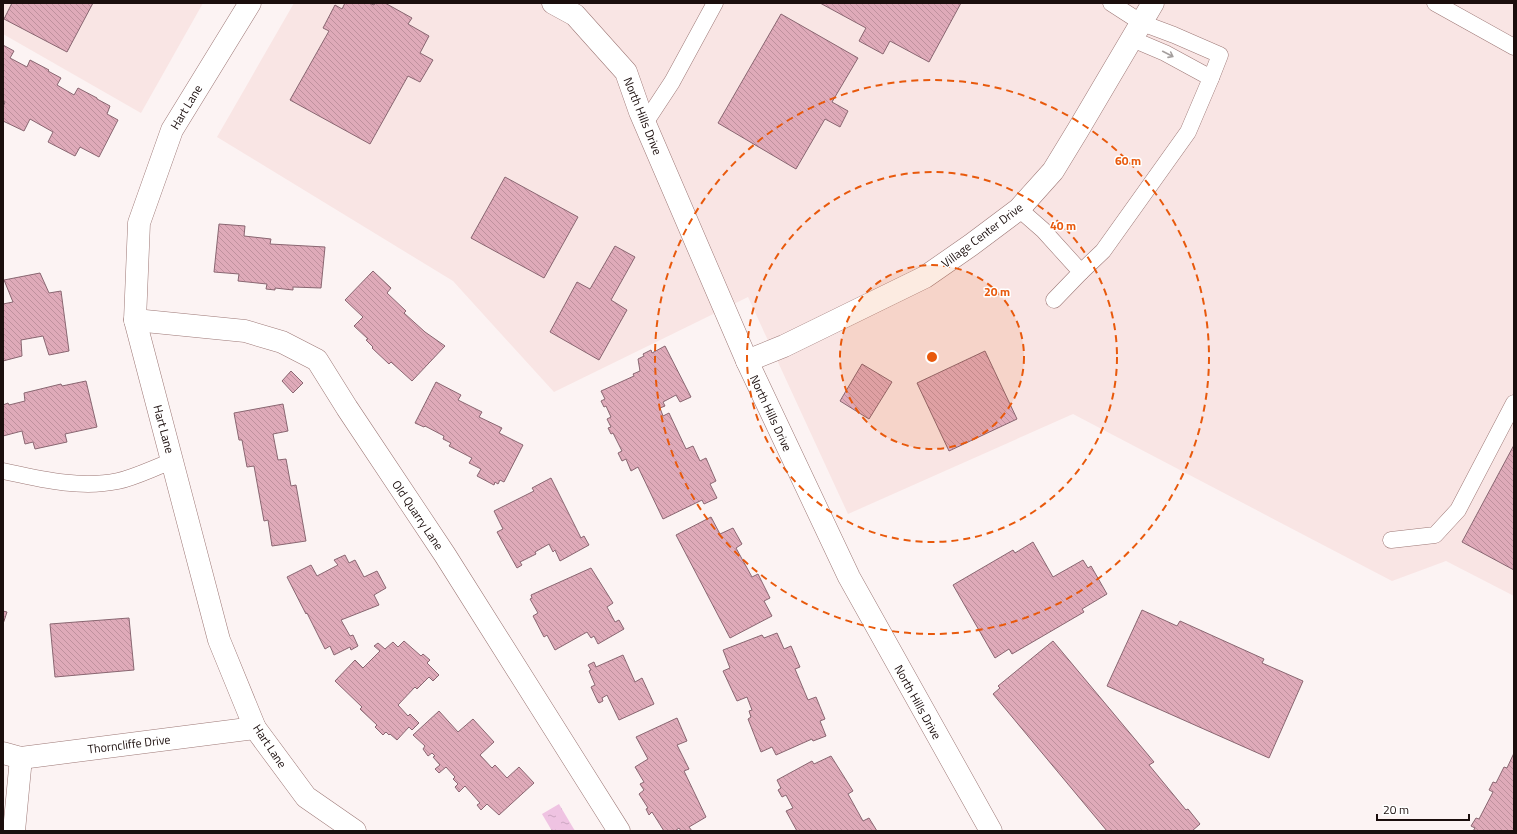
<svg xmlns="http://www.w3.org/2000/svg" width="1517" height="834" viewBox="0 0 1517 834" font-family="'Titillium Web',sans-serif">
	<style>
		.built { fill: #f9e5e4 }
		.water { fill: url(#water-ripples) }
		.building { fill: url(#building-back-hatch); stroke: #896671 }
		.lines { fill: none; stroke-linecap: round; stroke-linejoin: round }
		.service-casing { stroke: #9d7876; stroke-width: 17 }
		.minor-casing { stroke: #9d7876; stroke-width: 23 }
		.tertiary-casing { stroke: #9d7876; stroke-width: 23 }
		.service { stroke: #fff; stroke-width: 16 }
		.minor { stroke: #fff; stroke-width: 22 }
		.tertiary { stroke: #fff; stroke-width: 22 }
		.oneway { stroke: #a49f9e }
		.ring { fill: none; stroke: #e8590c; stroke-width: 2; stroke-dasharray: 7 5 }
		.labels { text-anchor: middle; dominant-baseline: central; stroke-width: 3; stroke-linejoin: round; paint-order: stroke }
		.street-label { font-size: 12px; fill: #1b0e0d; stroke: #fff }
		.centre { fill: #e8590c; stroke: #fff; stroke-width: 2 }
		.ring-label { font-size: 12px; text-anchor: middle; font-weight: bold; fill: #e8590c; stroke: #fff; stroke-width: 3; stroke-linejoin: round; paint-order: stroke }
	</style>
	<defs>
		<pattern id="water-ripples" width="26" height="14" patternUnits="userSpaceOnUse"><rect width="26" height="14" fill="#efc3e2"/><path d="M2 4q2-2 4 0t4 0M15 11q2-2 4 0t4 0" fill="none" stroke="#cca6c1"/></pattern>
		<pattern id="building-back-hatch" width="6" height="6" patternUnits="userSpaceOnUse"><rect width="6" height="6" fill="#dfaab9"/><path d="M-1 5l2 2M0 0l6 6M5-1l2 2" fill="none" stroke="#bf919e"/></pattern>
	</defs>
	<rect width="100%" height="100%" fill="#fcf3f3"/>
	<g class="built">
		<path d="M3 3H203L141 113 3 34Z"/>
		<path d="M294 3H1514V596L1446 561 1392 581 1073 414 848 514 748 297 554 392 453 281 217 137Z"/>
	</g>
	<path class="water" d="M559 804 575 831H552L542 814Z"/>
	<g class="building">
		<path d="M12 3H93L67 52 4 19Z"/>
		<path d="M345 3H369L374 5 375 3H385L412 18 408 24 429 36 420 53 433 60 420 82 408 76 370 144 290 100 329 31 323 28 335 5 342 9Z"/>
		<path d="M820 3H961L929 62 890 41 883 54 859 41 866 28Z"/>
		<path d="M781 14 858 58 832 102 848 111 840 127 825 119 796 169 718 123Z"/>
		<path d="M3 45 14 51 10 58 27 67 30 60 49 70 48 71 61 78 57 85 74 95 78 88 97 98V99L110 106 107 114 118 120 99 157 80 147 75 156 48 142 53 132 30 119 24 131 3 121V107L5 102 3 101Z"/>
		<path d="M505 177 578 217 544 278 471 238Z"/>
		<path d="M219 224 245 226 244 236 271 239 270 244 325 247 321 288 293 287V290L275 288V290L266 289 267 284 238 281 239 274 214 272Z"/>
		<path d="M615 246 635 257 611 300 627 310 599 360 550 332 577 282 590 289Z"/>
		<path d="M373 271 391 288 387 293 406 311 404 313 425 332 445 346 412 381 391 362 389 364 372 348 373 347 366 340 368 339 354 326 363 317 345 300Z"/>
		<path d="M40 273 49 293 61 291 69 351 49 355 43 336 21 340 22 356 3 361V304L13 302 4 280Z"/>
		<path d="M665 346 691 397 680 402 676 395 663 402 665 406 660 408 663 416 669 413 686 449 693 446 700 461 706 458 716 481 710 484 717 498 704 504 702 500 663 519 638 467 631 471 626 459 622 461 618 453 622 451 613 433 611 434 608 428 611 427 607 419 611 417 606 406 604 407 601 401 605 399 601 391 634 376 633 374 640 371 638 359 644 356 643 354 651 350 652 353Z"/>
		<path d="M985 351 1017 419 949 451 917 383Z"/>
		<path d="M862 364 892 382 869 419 840 401Z"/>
		<path d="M291 371 303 383 293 393 282 381Z"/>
		<path d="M86 381 97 427 65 434 67 442 35 449 33 442 25 444 22 431 3 436V405L8 403 9 405 25 401 24 393 61 384 62 386Z"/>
		<path d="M436 382 461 395 458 400 482 412 479 417 502 428 499 433 523 445 504 482 500 480 498 484 495 482 494 485 477 476 481 469 469 463 472 458 449 446 451 443 443 439 444 436 425 426 424 427 415 423Z"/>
		<path d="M283 404 288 431 273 434 278 460 286 459 291 486 296 485 306 541 272 546 268 520 264 521 254 466 247 467 242 440H239L234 413Z"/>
		<path d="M1514 445V570L1462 542Z"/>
		<path d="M551 478 581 538 584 536 589 545 560 561 555 550 553 552 549 544 535 552 536 554 520 562 522 565 517 568 497 532 503 529 494 511 534 491 532 488Z"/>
		<path d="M711 517 720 534 733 528 742 544 736 548 752 577 758 574 770 598 764 601 772 616 730 638 676 535Z"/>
		<path d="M1033 542 1053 577 1083 560 1088 568 1091 566 1107 594 1082 609 1084 612 1012 654 1009 649 995 658 953 585 1013 550 1015 553Z"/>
		<path d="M345 555 349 563 355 560 364 577 377 571 386 588 374 595 379 605 341 620 350 636 353 635 358 646 351 650 350 647 334 655 330 646 325 649 307 613 306 614 287 577 311 565 317 576 338 565 334 560Z"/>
		<path d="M591 568 613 603 607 607 615 622 619 620 624 629 598 644 594 636 591 638 587 632 555 650 547 635 544 637 533 616 538 613 530 599 532 598 531 595Z"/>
		<path d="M1142 610 1177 626 1180 621 1264 659 1262 663 1303 681 1269 758 1107 686Z"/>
		<path d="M3 611 7 612 3 624Z"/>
		<path d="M129 618 134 670 55 677 50 624Z"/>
		<path d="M777 633 784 649 791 646 800 667 795 669 808 700 816 697 825 719 820 721 826 736 813 741 812 739 776 755 772 747 761 752 748 719 751 717 749 711 752 710 747 697 737 701 723 671 730 668 723 650 762 635 764 638Z"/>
		<path d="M404 641 421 656 423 654 430 660 427 663 439 675 433 681 429 677 417 689 415 687 398 705 408 716 410 714 419 723 412 730 409 727 397 740 390 734 389 735 386 732 383 735 375 727 377 725 360 709 362 707 335 681 355 660 363 668 380 651 374 646 378 643 385 649 393 642 398 647Z"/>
		<path d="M1053 641 1154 762 1149 765 1186 810 1188 809 1200 824 1192 831H1107L993 694 1000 688 998 686Z"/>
		<path d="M623 655 635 682 642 678 654 704 619 720 607 695 602 698 603 701 599 703 598 702 591 687 595 685 589 671 591 670 588 665 594 662 596 667Z"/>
		<path d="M439 711 458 732 473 719 494 742 480 755 492 768 495 765 507 778 519 767 534 783 499 815 487 804 481 810 477 805 480 803 465 786 459 792 455 787 458 784 453 779 455 777 446 767 439 773 435 769 440 765 433 757 435 756 432 753 428 756 423 749 425 746 413 735Z"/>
		<path d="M677 718 687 741 677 745 689 769 684 771 706 817 689 827 692 831H681L679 828 675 831H664L652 812 649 815 646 809 648 808 639 794 644 790 640 784 644 782 635 767 648 759 636 737Z"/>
		<path d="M1514 753V831H1473L1475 828 1471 826 1476 818 1479 819 1493 792 1489 790 1493 782 1496 783 1504 767 1507 768Z"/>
		<path d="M831 756 853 791 848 794 863 821 869 818 877 831H797L786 811 793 808 786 795 782 797 778 790 781 788 777 780 812 761 814 764Z"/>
	</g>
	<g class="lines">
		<g class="service-casing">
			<g id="service">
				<path d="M1435 3 1514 47"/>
				<path d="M1132 39 1165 53 1211 78"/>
				<path d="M645 123 672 82 715 3"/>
				<path d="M1019 209 1043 230 1081 272 1054 300"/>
				<path d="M1081 272 1103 251 1188 132 1211 78 1220 55 1174 35 1142 23 1111 3"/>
				<path d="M3 471C40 479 80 489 118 481 136 477 155 467 173 461"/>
				<path d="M1391 540 1435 535 1458 510 1514 403"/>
			</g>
		</g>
		<g class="minor-casing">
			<g id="minor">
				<path d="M250 3 172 130 139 223 135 320 219 640 255 728 306 797 355 831"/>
				<path d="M135 320 245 331 282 342 317 360 347 408 445 555 619 831"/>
				<path d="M747 361 784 346 925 277 971 245 1019 209 1053 171 1078 130 1153 3"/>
				<path d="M3 753 21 758 255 728"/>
				<path d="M14 831 21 758"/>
			</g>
		</g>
		<g class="tertiary-casing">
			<path id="tertiary" d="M553 3 575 15 626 72 640 112 747 361 849 577 991 831"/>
		</g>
		<use href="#service" class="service"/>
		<use href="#minor" class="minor"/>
		<use href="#tertiary" class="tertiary"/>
	</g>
	<defs><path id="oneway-shaft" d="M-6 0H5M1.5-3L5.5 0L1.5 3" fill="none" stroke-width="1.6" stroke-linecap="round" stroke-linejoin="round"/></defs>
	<use class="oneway" href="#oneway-shaft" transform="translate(1168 54) rotate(27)"/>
	<circle cx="932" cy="357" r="92" fill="#e8590c" fill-opacity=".12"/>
	<g class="ring">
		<circle cx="932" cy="357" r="92"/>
		<circle cx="932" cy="357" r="185"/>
		<circle cx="932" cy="357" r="277"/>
	</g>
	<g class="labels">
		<g class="street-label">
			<text transform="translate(186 107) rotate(-59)">Hart Lane</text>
			<text transform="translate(643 116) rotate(68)">North Hills Drive</text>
			<text transform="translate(982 235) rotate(-37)">Village Center Drive</text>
			<text transform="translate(771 413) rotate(65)">North Hills Drive</text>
			<text transform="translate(164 429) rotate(75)">Hart Lane</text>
			<text transform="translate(418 515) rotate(56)">Old Quarry Lane</text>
			<text transform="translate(918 702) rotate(61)">North Hills Drive</text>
			<text transform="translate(129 744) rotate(-7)">Thorncliffe Drive</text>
			<text transform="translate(270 746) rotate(56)">Hart Lane</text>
		</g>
	</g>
	<circle cx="932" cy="357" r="6" class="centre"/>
	<g class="ring-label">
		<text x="1128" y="165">60 m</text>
		<text x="1063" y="230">40 m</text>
		<text x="997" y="296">20 m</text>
	</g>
	<rect width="1517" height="834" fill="none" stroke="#1b0e0d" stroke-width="8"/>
	<path d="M1377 814v6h92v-6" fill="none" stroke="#1b0e0d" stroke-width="2"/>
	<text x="1383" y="814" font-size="12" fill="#1b0e0d" stroke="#ffffff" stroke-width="3" paint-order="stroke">20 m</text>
</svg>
